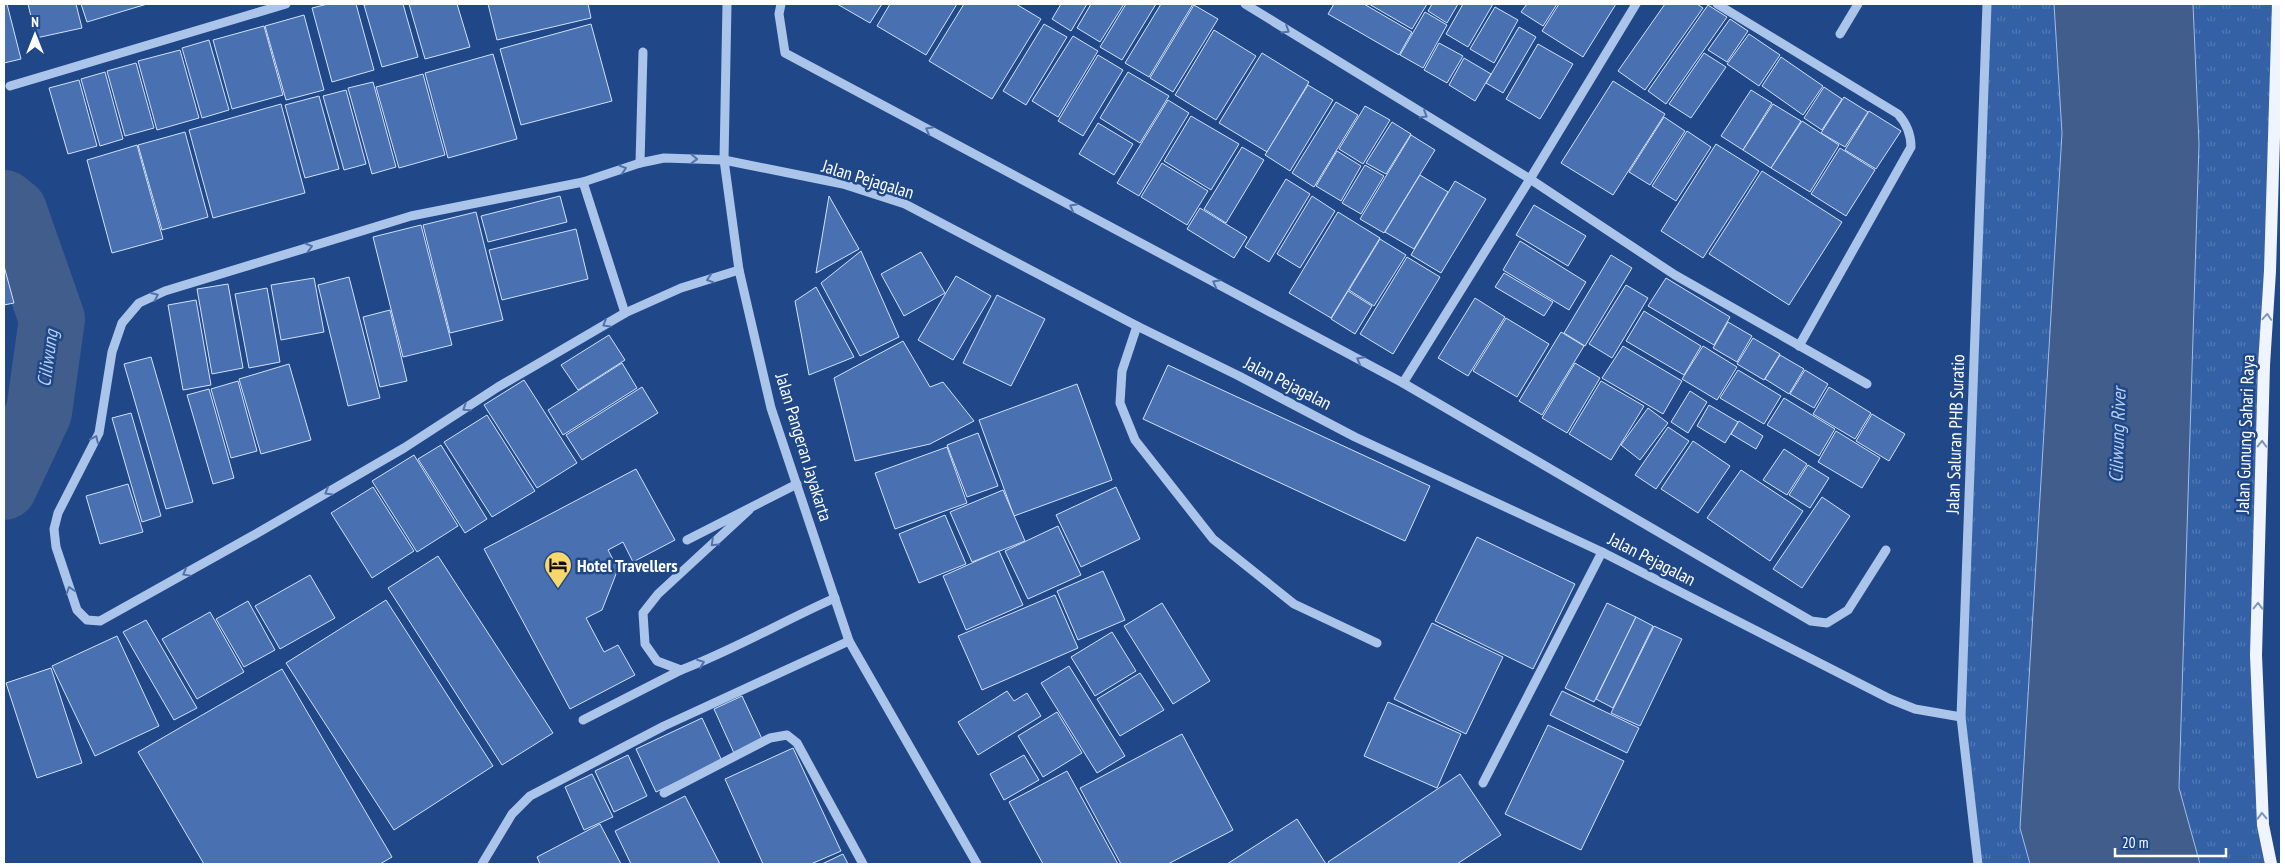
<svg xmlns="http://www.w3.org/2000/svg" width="2285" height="868" viewBox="0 0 2285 868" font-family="'PT Sans Narrow',sans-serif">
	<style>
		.grass { fill: url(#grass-tufts) }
		.water { fill: #405d8c; stroke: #9fbfec }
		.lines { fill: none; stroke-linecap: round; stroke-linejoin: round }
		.river { stroke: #405d8c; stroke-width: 66 }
		.building { fill: #4971b1; stroke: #d0e0f8 }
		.minor { stroke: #abc4ea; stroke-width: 9 }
		.major { stroke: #eff4fe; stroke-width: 12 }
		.oneway { stroke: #5173aa }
		.oneway2 { stroke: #7d95bd }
		.labels { text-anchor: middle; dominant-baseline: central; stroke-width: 5; stroke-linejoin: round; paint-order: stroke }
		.street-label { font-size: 18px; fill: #fff; stroke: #204888 }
		.poi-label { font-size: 18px; font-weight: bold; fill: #fff; stroke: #204888; text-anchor: start }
		.water-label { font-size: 19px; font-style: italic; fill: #b7cff2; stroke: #204888 }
	</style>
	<defs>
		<pattern id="grass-tufts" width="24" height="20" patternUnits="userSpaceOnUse" patternTransform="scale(1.25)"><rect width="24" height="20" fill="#3461a6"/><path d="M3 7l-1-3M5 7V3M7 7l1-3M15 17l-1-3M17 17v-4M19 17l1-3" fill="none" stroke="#5279b3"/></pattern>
	</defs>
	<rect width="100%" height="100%" fill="#204888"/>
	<g class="grass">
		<path d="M1988 4H2054L2062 133 2020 828 2030 864H1978L1961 717Z"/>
		<path d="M2193 4H2278L2256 655 2272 864H2200L2179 788 2199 138Z"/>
	</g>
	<path class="water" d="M2054 4H2193L2199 144 2179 788 2200 864H2030L2020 828 2062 133Z"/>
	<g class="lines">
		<path class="river" d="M4 203 14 211 52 319 39 412 4 487"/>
	</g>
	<g class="building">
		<path d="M4 4H7L21 59 4 63Z"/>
		<path d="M28 4H76L82 28 36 38Z"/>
		<path d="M81 4H147L87 22Z"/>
		<path d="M328 4H356L374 70 332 82 312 8Z"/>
		<path d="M371 4H403L418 57 382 67 364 5Z"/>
		<path d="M409 4H457L470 47 425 59Z"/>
		<path d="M488 4H588L591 18 497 40Z"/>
		<path d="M837 4H882L870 23Z"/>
		<path d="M890 4H957L926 55 877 26Z"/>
		<path d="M964 4H1016L1041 19 992 99 929 61Z"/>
		<path d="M1061 4H1087L1071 31 1052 19Z"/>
		<path d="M1091 4H1124L1100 42 1077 28Z"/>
		<path d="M1126 4H1156L1122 60 1100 47Z"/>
		<path d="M1161 4H1193L1149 77 1125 63Z"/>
		<path d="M1334 4H1364L1412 32 1399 55 1328 14Z"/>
		<path d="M1369 4H1427L1412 29Z"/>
		<path d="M1432 4H1458L1447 23 1428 11Z"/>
		<path d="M1463 4H1493L1468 47 1446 34Z"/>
		<path d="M1527 4H1557L1543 26 1521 12Z"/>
		<path d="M1559 4H1616L1583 57 1542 31Z"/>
		<path d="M1665 4H1697L1703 8 1645 90 1618 71Z"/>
		<path d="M1194 5 1218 19 1173 92 1150 78Z"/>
		<path d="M1708 5 1727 17 1666 104 1648 91Z"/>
		<path d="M1495 7 1518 20 1494 63 1470 49Z"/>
		<path d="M1425 12 1447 25 1423 68 1400 55Z"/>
		<path d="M304 15 324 90 286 100 265 26Z"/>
		<path d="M1730 19 1748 31 1727 62 1708 50Z"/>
		<path d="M591 24 612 101 521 125 500 49Z"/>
		<path d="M1044 24 1067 37 1026 105 1003 91Z"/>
		<path d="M264 26 283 95 232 109 213 40Z"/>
		<path d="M1519 27 1536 37 1503 93 1486 83Z"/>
		<path d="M1214 30 1256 56 1216 120 1175 95Z"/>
		<path d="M1749 34 1780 55 1759 86 1727 64Z"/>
		<path d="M1073 36 1098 51 1058 117 1032 101Z"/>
		<path d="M209 40 229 110 202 118 182 48Z"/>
		<path d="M1439 43 1463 56 1447 83 1424 70Z"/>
		<path d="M1538 44 1573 64 1540 119 1506 99Z"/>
		<path d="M180 50 199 118 157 130 138 61Z"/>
		<path d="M1262 53 1309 82 1267 152 1219 123Z"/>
		<path d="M1704 53 1726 67 1691 118 1669 104Z"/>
		<path d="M493 54 517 139 448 158 425 73Z"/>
		<path d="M1098 55 1123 70 1083 136 1058 121Z"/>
		<path d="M1781 57 1823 86 1803 115 1762 86Z"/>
		<path d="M1464 58 1491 74 1475 101 1449 85Z"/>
		<path d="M136 63 154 128 125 136 107 71Z"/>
		<path d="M105 72 123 139 100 146 81 79Z"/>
		<path d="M1128 72 1169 96 1140 143 1100 118Z"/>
		<path d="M423 74 445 155 399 168 376 87Z"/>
		<path d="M79 80 97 146 68 154 49 88Z"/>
		<path d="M1613 81 1665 114 1613 195 1561 163Z"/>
		<path d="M373 82 396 167 372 174 348 88Z"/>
		<path d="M1308 85 1333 100 1290 171 1265 155Z"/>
		<path d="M1824 87 1842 99 1822 130 1804 118Z"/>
		<path d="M346 90 366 164 344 170 323 96Z"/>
		<path d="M1751 90 1772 103 1743 150 1721 136Z"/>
		<path d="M319 96 339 169 305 178 285 105Z"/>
		<path d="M1844 97 1868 112 1845 147 1821 133Z"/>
		<path d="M1168 100 1189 113 1139 196 1117 183Z"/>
		<path d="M1336 102 1358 115 1314 187 1292 173Z"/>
		<path d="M281 104 305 193 213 218 189 130Z"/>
		<path d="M1773 104 1801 121 1771 168 1743 150Z"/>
		<path d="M1365 106 1390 120 1363 164 1339 149Z"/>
		<path d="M1869 111 1901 131 1876 169 1845 150Z"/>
		<path d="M1191 116 1239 144 1211 190 1164 161Z"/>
		<path d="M1664 117 1685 131 1650 185 1629 172Z"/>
		<path d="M1802 121 1839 145 1810 192 1771 168Z"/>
		<path d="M1392 122 1411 134 1386 174 1366 163Z"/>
		<path d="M1098 123 1133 144 1114 175 1079 154Z"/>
		<path d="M1687 131 1711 147 1676 201 1652 186Z"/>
		<path d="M185 132 208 217 162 230 138 145Z"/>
		<path d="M1411 135 1435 150 1384 233 1360 219Z"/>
		<path d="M1716 144 1759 171 1703 258 1661 231Z"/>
		<path d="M137 145 163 239 112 253 87 160Z"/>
		<path d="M1242 147 1264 160 1226 223 1204 209Z"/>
		<path d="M1840 148 1875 170 1846 216 1811 194Z"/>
		<path d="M1337 151 1361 166 1341 201 1316 186Z"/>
		<path d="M1162 163 1208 191 1187 225 1141 197Z"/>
		<path d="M1365 165 1384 176 1361 214 1342 203Z"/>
		<path d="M1762 171 1842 222 1789 305 1709 254Z"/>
		<path d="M1420 175 1448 192 1414 249 1385 232Z"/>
		<path d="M1286 179 1310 194 1269 262 1245 247Z"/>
		<path d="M1455 181 1486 199 1441 273 1411 255Z"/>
		<path d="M560 196 567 222 488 242 481 216Z"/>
		<path d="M829 196 859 249 816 273Z"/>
		<path d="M1312 196 1335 211 1300 268 1277 254Z"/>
		<path d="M1534 205 1586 236 1568 266 1516 235Z"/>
		<path d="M1200 208 1247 237 1234 258 1187 229Z"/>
		<path d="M476 212 503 320 450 333 423 225Z"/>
		<path d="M1338 212 1380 238 1331 318 1289 293Z"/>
		<path d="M421 225 452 345 403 357 373 237Z"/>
		<path d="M576 229 588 279 502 300 489 250Z"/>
		<path d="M1380 239 1406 255 1374 306 1349 290Z"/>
		<path d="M1520 241 1586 282 1569 310 1503 270Z"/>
		<path d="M861 251 899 337 860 356 821 283Z"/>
		<path d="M921 252 945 293 904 316 881 274Z"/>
		<path d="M1611 255 1632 268 1585 346 1564 333Z"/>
		<path d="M1407 257 1440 277 1393 354 1360 334Z"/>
		<path d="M4 266 14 303 4 305Z"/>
		<path d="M1504 273 1553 302 1544 316 1495 287Z"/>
		<path d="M956 276 991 296 953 360 918 340Z"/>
		<path d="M349 277 380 398 348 406 318 285Z"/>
		<path d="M314 278 324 332 281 340 271 285Z"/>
		<path d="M1666 278 1730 317 1714 345 1648 306Z"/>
		<path d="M228 284 243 368 212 374 197 289Z"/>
		<path d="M1626 285 1648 298 1612 358 1589 344Z"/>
		<path d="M816 287 854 357 809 375 795 301Z"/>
		<path d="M267 288 280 362 249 368 235 294Z"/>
		<path d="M1348 291 1372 306 1355 334 1331 319Z"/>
		<path d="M997 295 1045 319 1011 386 963 363Z"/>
		<path d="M1475 298 1505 317 1468 376 1438 358Z"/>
		<path d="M196 300 211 385 183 390 168 305Z"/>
		<path d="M390 310 407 381 380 387 363 317Z"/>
		<path d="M1644 311 1701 346 1684 375 1626 341Z"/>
		<path d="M1506 318 1549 344 1517 397 1473 371Z"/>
		<path d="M1728 322 1752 336 1737 362 1713 348Z"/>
		<path d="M1561 332 1584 346 1542 415 1519 401Z"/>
		<path d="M609 335 625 360 578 390 561 365Z"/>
		<path d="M1753 338 1780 354 1764 380 1737 364Z"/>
		<path d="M903 341 930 387 943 382 974 421 930 444 855 461 834 378Z"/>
		<path d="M1623 346 1682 381 1663 414 1602 378Z"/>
		<path d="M1703 346 1737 367 1717 400 1682 379Z"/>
		<path d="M1780 355 1804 369 1789 394 1765 379Z"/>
		<path d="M151 357 193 502 166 509 124 364Z"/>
		<path d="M622 363 637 388 563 435 548 410Z"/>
		<path d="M1575 363 1600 378 1567 433 1542 418Z"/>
		<path d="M289 364 311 440 261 454 239 379Z"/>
		<path d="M1168 365 1430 486 1405 541 1143 419Z"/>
		<path d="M1738 370 1781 396 1764 424 1720 398Z"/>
		<path d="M1805 370 1828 384 1814 408 1790 394Z"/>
		<path d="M524 380 577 463 537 488 484 405Z"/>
		<path d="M238 381 257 451 231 458 211 389Z"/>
		<path d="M1601 381 1644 406 1611 460 1569 434Z"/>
		<path d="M1077 384 1112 480 1014 516 979 420Z"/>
		<path d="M642 387 658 413 582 460 566 435Z"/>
		<path d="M1829 387 1871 413 1855 439 1813 414Z"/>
		<path d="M209 389 234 478 213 484 187 395Z"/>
		<path d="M1690 391 1707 402 1688 433 1671 422Z"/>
		<path d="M1784 398 1835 429 1819 456 1767 425Z"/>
		<path d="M1709 405 1738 422 1725 443 1697 426Z"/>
		<path d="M1648 408 1668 423 1640 460 1621 445Z"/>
		<path d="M131 413 161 516 142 522 112 418Z"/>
		<path d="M1872 414 1905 434 1889 461 1856 441Z"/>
		<path d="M487 415 535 491 492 517 444 442Z"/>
		<path d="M1739 421 1763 436 1756 449 1731 434Z"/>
		<path d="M1668 427 1689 441 1656 489 1635 475Z"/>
		<path d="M1836 431 1880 458 1862 488 1818 462Z"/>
		<path d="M978 433 998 486 967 497 947 445Z"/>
		<path d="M1693 441 1730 466 1698 513 1661 489Z"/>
		<path d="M441 445 487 519 465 533 418 459Z"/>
		<path d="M947 447 967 503 895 529 875 473Z"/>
		<path d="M1784 449 1807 464 1787 495 1763 480Z"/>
		<path d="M414 455 458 526 417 552 372 481Z"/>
		<path d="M1808 465 1829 478 1810 508 1789 495Z"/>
		<path d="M636 469 675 540 633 562 623 542 608 550 618 569 602 610 586 618 604 652 618 645 635 675 570 709 484 549Z"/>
		<path d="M1741 470 1803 511 1770 561 1707 518Z"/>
		<path d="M128 484 143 532 100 544 86 496Z"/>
		<path d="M373 487 414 551 372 578 331 513Z"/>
		<path d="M1116 487 1140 539 1081 567 1056 515Z"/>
		<path d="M1003 490 1025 541 972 562 950 512Z"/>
		<path d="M1822 497 1850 516 1802 588 1773 569Z"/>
		<path d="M945 515 966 564 919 583 899 534Z"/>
		<path d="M1058 526 1081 575 1028 599 1005 551Z"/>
		<path d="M1477 537 1575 584 1533 669 1435 621Z"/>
		<path d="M999 551 1023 605 966 630 943 576Z"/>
		<path d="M438 556 553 733 502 765 388 588Z"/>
		<path d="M1103 571 1125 620 1078 640 1057 591Z"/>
		<path d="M310 575 335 618 280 649 255 606Z"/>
		<path d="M1055 595 1078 648 982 690 958 636Z"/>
		<path d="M386 600 493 766 394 830 286 663Z"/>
		<path d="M248 601 275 650 244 667 216 619Z"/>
		<path d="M1162 603 1210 681 1173 704 1124 626Z"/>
		<path d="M1607 603 1636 617 1594 702 1565 688Z"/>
		<path d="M210 612 244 672 197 699 162 639Z"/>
		<path d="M1636 617 1653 626 1613 708 1596 699Z"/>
		<path d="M146 620 197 708 174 720 123 632Z"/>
		<path d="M1432 623 1503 657 1466 734 1394 699Z"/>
		<path d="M1654 626 1682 639 1640 726 1611 713Z"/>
		<path d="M1112 632 1136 671 1095 696 1071 657Z"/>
		<path d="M117 636 159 726 95 756 52 666Z"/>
		<path d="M1069 666 1125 756 1097 773 1041 683Z"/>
		<path d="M51 668 82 763 37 778 6 683Z"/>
		<path d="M282 669 392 857 380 864H204L138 752Z"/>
		<path d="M1140 673 1164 710 1120 736 1097 699Z"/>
		<path d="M1007 691 1014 701 1027 693 1041 716 978 755 958 722Z"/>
		<path d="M1562 691 1639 728 1627 753 1550 715Z"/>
		<path d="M742 696 763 741 734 753 714 709Z"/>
		<path d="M1388 702 1461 734 1437 788 1364 756Z"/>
		<path d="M1057 712 1082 753 1043 777 1018 736Z"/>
		<path d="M702 718 722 761 656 792 636 749Z"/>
		<path d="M1548 725 1624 761 1581 850 1505 814Z"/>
		<path d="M1182 734 1233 830 1168 864H1121L1080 788Z"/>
		<path d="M793 748 841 851 811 864H763L725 779Z"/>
		<path d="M628 755 647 796 614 812 595 771Z"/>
		<path d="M1024 755 1039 780 1004 800 990 774Z"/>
		<path d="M1067 771 1118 864H1043L1009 802Z"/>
		<path d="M592 774 613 817 584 830 565 787Z"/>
		<path d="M1460 774 1501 835 1457 864H1329L1328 862Z"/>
		<path d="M685 796 720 864H631L615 831Z"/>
		<path d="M1297 819 1326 864H1227Z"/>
		<path d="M600 824 621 864H540L537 857Z"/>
		<path d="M843 854 848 864H822Z"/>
	</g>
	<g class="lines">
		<g class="minor">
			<path d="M727 4 724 160 739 270 771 408 849 641 977 864"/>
			<path d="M781 4 779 14 785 53 1403 383 1811 621 1827 623 1848 610 1886 550"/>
			<path d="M1245 4 1530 179 1675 275 1867 384"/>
			<path d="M1717 4 1898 114C1907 124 1911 134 1911 147L1799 346"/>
			<path d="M1840 34 1858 4"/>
			<path d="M10 86 286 4"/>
			<path d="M640 163 643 52"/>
			<path d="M583 182 625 313"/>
			<path d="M739 270 681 288 625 313 498 387 404 448 254 535 100 621 87 620 77 610 56 547 54 529 58 513 99 433 112 352 122 323 139 303 165 291 411 216 583 182 640 163 664 158 724 160 843 184 905 204 1137 326 1239 376 1355 437 1602 552 1890 699 1915 709 1961 717"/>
			<path d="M1137 326 1122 371 1120 403 1135 440 1213 539 1294 604 1377 643"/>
			<path d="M1403 383 1530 179 1636 4"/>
			<path d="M749 510 658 594 643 613 645 644 657 661 681 670C734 650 783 621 835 598"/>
			<path d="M687 540 797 484"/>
			<path d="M583 720 681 670"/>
			<path d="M1483 783 1602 552"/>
			<path d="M664 793 770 738 787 735 797 743 863 864"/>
			<path d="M482 864 512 814 530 796 664 726 849 641"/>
			<path d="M1978 864 1961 717 1987 4"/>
		</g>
		<path class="major" d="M2271 864 2263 825 2256 655 2264 365 2270 271 2278 4"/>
	</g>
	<defs><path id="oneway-chevron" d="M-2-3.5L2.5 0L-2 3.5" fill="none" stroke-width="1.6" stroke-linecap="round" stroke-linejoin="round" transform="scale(1.25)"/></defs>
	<g class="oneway">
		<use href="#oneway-chevron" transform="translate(1286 30) rotate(32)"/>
		<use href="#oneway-chevron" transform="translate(1424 115) rotate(31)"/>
		<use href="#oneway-chevron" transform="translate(929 130) rotate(-152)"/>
		<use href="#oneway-chevron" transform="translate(694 159) rotate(2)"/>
		<use href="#oneway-chevron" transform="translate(623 169) rotate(-18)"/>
		<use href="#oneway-chevron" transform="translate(1073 207) rotate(-152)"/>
		<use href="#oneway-chevron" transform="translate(309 247) rotate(-17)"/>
		<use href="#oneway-chevron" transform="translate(710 279) rotate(162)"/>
		<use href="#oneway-chevron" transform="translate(1216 283) rotate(-152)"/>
		<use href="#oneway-chevron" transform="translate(155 296) rotate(-25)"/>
		<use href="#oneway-chevron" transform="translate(606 324) rotate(149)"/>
		<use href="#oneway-chevron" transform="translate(1360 360) rotate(-152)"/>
		<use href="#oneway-chevron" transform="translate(466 408) rotate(147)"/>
		<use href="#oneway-chevron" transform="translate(95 439) rotate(-65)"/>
		<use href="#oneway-chevron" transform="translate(328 492) rotate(150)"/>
		<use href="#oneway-chevron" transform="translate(714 543) rotate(137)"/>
		<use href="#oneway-chevron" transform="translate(186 573) rotate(151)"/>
		<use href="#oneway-chevron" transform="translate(70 590) rotate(-108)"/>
		<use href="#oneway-chevron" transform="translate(701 663) rotate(-21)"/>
	</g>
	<g class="oneway2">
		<use href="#oneway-chevron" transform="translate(2267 317) rotate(-86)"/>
		<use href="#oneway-chevron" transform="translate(2262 444) rotate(-89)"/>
		<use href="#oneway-chevron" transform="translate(2258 606) rotate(-89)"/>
		<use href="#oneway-chevron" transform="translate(2262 816) rotate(-92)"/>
	</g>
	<defs>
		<g id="hotel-pin" transform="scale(1.4375)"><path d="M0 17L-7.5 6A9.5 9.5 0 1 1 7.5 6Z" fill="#f8d76c" stroke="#204888"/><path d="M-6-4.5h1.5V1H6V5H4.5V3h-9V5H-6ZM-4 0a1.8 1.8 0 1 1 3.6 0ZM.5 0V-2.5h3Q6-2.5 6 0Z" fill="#111"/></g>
	</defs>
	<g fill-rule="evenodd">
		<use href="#hotel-pin" x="558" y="565"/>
	</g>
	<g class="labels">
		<g class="street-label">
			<text transform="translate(868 179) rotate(17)">Jalan Pejagalan</text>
			<text transform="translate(1288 383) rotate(27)">Jalan Pejagalan</text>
			<text transform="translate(1955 434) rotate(-88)">Jalan Saluran PHB Suratio</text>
			<text transform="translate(2245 434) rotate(-88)">Jalan Gunung Sahari Raya</text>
			<text transform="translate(804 447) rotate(73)">Jalan Pangeran Jayakarta</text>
			<text transform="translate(1652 559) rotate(27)">Jalan Pejagalan</text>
		</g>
		<g class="poi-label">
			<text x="577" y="565">Hotel Travellers</text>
		</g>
		<g class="water-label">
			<text transform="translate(47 358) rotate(-82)">Ciliwung</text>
			<text transform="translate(2117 435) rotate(-88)">Ciliwung River</text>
		</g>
	</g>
	<rect width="2285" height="868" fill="none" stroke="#ffffff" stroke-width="10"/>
	<g transform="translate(35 35)" stroke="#204888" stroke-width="4" paint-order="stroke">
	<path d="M0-4L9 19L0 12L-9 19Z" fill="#ffffff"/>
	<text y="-8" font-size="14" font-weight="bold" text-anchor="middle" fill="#ffffff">N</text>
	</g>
	<path d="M2115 848v8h111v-8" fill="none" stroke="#ffffff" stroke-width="2.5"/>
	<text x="2122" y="848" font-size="15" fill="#ffffff" stroke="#204888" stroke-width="4" paint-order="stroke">20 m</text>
</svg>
